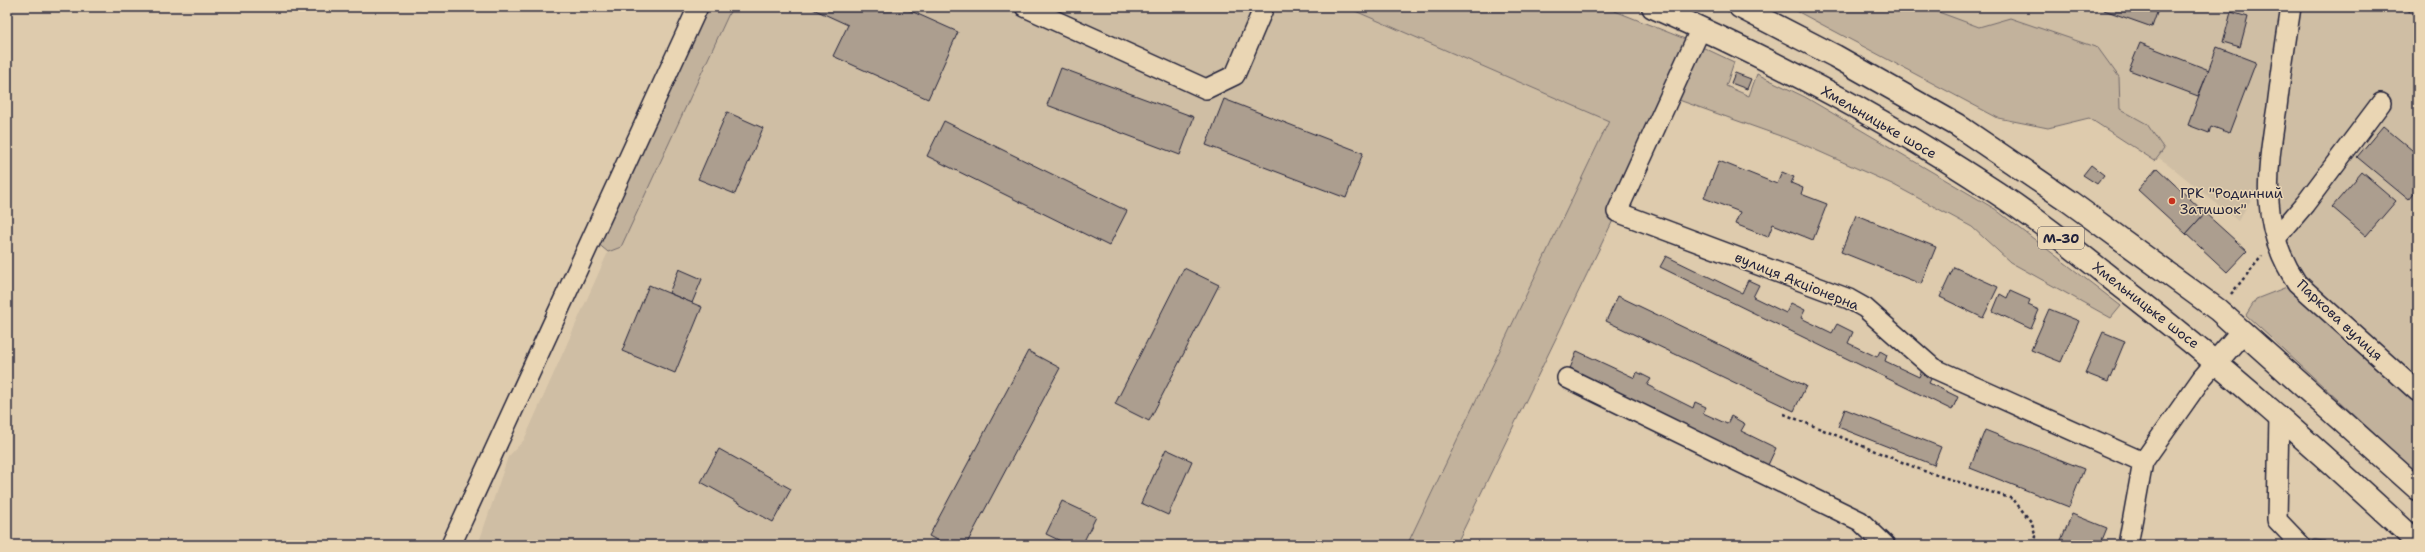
<svg xmlns="http://www.w3.org/2000/svg" width="2425" height="552" viewBox="0 0 2425 552" font-family="'Shantell Sans',sans-serif">
	<style>
		.built { fill: #cfbea4 }
		.green { fill: #c2b29c; stroke: #726a6c }
		.building { fill: #ac9e8f; stroke: #22223b }
		.lines { fill: none; stroke-linecap: round; stroke-linejoin: round }
		.minor-casing { stroke: #22223b; stroke-width: 22 }
		.highway-casing { stroke: #22223b; stroke-width: 25 }
		.path { stroke: #22223b; stroke-width: 2.5; stroke-dasharray: 3 3; stroke-linecap: butt }
		.minor { stroke: #ead6b4; stroke-width: 19 }
		.highway { stroke: #ead6b4; stroke-width: 22 }
		.poi-dot { fill: #c8321e; stroke: #ead6b4; stroke-width: 1.5 }
		.labels { text-anchor: middle; dominant-baseline: central; stroke-width: 3; stroke-linejoin: round; paint-order: stroke }
		.shield { fill: #ead6b4; stroke: #5e585f; stroke-width: 1 }
		.shield-label { font-size: 13px; font-weight: bold; fill: #22223b }
		.street-label { font-size: 14px; fill: #22223b; stroke: #ead6b4 }
		.poi-label { font-size: 14px; fill: #22223b; stroke: #ead6b4; text-anchor: start }
	</style>
	<rect width="100%" height="100%" fill="#decbad"/>
	<filter id="ink" filterUnits="userSpaceOnUse"><feTurbulence type="fractalNoise" baseFrequency=".025" numOctaves="2"/><feDisplacementMap in="SourceGraphic" scale="8" xChannelSelector="R" yChannelSelector="G"/><feConvolveMatrix kernelMatrix="1 2 1 2 8 2 1 2 1" color-interpolation-filters="sRGB"/></filter>
	<g filter="url(#ink)">
		<g class="built">
			<path d="M732 7H1346L1609 121 1407 545H478L508 457 524 440 608 252 621 247Z"/>
			<path d="M1907 7H2418V392L2297 283 2267 173 2238 221 2168 164 2093 115Z"/>
		</g>
		<g class="green">
			<path d="M697 7H732L621 247 608 252 591 238Z"/>
			<path d="M1346 7H1605L1695 43 1617 212 1456 545H1407L1609 121Z"/>
			<path d="M1789 7H1925L1979 27 2010 18 2098 48 2119 77 2120 109 2147 124 2164 149 2155 161 2089 118 2048 128 1998 118Z"/>
			<path d="M1700 46 1734 62 1726 86 1749 96 1757 74 1805 97 1995 209 2121 306 2111 318 2010 262 1972 227 1892 184 1800 143 1676 99Z"/>
			<path d="M2297 283 2418 392V474L2246 315 2256 299Z"/>
		</g>
		<g class="building">
			<path d="M814 7H902L958 32 928 99 833 56 848 25 813 9Z"/>
			<path d="M2105 7H2159L2152 27 2104 10Z"/>
			<path d="M2404 7H2418V19Z"/>
			<path d="M2231 12 2248 17 2240 47 2223 42Z"/>
			<path d="M2140 43 2209 70 2198 96 2129 70Z"/>
			<path d="M2217 47 2256 62 2229 133 2211 126 2209 133 2188 125Z"/>
			<path d="M1061 68 1194 117 1180 155 1047 105Z"/>
			<path d="M1735 73 1751 79 1747 89 1731 83Z"/>
			<path d="M1224 99 1363 153 1346 198 1206 145Z"/>
			<path d="M727 112 763 128 735 194 698 179Z"/>
			<path d="M944 121 1127 211 1109 246 927 156Z"/>
			<path d="M2383 126 2418 155V189L2409 200 2357 157Z"/>
			<path d="M1719 161 1777 184 1782 172 1794 177 1791 183 1803 188 1801 194 1827 204 1813 240 1773 224 1768 237 1735 224 1740 212 1704 198Z"/>
			<path d="M2091 165 2104 175 2097 184 2083 175Z"/>
			<path d="M2157 168 2205 213 2186 234 2138 190Z"/>
			<path d="M2362 172 2396 201 2366 236 2332 207Z"/>
			<path d="M2205 213 2247 251 2227 272 2186 234Z"/>
			<path d="M1856 215 1936 247 1921 284 1841 252Z"/>
			<path d="M1666 256 1742 293 1748 280 1759 285 1753 297 1786 313 1791 303 1805 310 1801 318 1832 333 1837 324 1853 332 1848 343 1877 357 1880 351 1887 355 1885 361 1919 377 1922 370 1933 375 1929 383 1958 397 1952 410 1660 267Z"/>
			<path d="M1954 267 1998 287 1983 318 1940 297Z"/>
			<path d="M1184 268 1219 285 1149 421 1115 404Z"/>
			<path d="M679 269 702 279 692 303 669 293Z"/>
			<path d="M649 285 702 307 675 373 622 351Z"/>
			<path d="M2010 291 2030 300 2028 305 2039 310 2031 329 1993 311 2000 294 2007 298Z"/>
			<path d="M1618 296 1806 386 1794 411 1606 321Z"/>
			<path d="M2049 309 2079 321 2061 362 2031 350Z"/>
			<path d="M2103 332 2125 341 2108 382 2085 373Z"/>
			<path d="M1028 351 1060 368 966 545H946L929 536Z"/>
			<path d="M1577 351 1635 378 1637 372 1651 379 1647 385 1693 408 1695 402 1706 407 1703 413 1727 424 1731 416 1745 424 1741 431 1776 448 1768 465 1569 371Z"/>
			<path d="M1845 409 1941 447 1934 465 1838 427Z"/>
			<path d="M1985 430 2084 469 2069 507 1970 468Z"/>
			<path d="M719 449 791 489 773 522 701 482Z"/>
			<path d="M1166 449 1192 461 1168 515 1141 503Z"/>
			<path d="M1062 501 1096 517 1082 545H1069L1046 534Z"/>
			<path d="M2072 514 2107 528 2100 545H2059Z"/>
			<path d="M2315 540 2325 541 2328 545H2304Z"/>
		</g>
		<g class="lines">
			<g class="minor-casing">
				<g id="minor">
					<path d="M1025 7 1206 89 1235 75 1264 7"/>
					<path d="M2291 7C2286 40 2281 73 2277 107 2267 171 2258 225 2297 283L2418 392"/>
					<path d="M1701 28 1617 212 1849 299 1865 308 1933 368 2143 462"/>
					<path d="M2276 238 2305 204 2381 103"/>
					<path d="M1567 378 1860 521 1885 545"/>
					<path d="M2279 415 2277 520 2301 545"/>
					<path d="M451 545 698 7"/>
					<path d="M2128 545 2143 462 2202 378 2216 362"/>
				</g>
			</g>
			<g class="highway-casing">
				<g id="highway">
					<path d="M1653 7C1772 59 1889 121 1997 193 2040 221 2079 253 2118 284 2223 365 2321 453 2418 543"/>
					<path d="M1740 7 1835 56 1957 125 2070 202 2218 310 2418 489"/>
					<path d="M2216 362 2242 332"/>
				</g>
			</g>
			<g class="path">
				<path d="M2231 294 2262 256"/>
				<path d="M1784 414 1924 471 2013 499 2032 523 2036 537 2032 545"/>
			</g>
			<use href="#minor" class="minor"/>
			<use href="#highway" class="highway"/>
		</g>
	</g>
	<circle class="poi-dot" cx="2172" cy="201" r="4"/>
	<g class="labels">
		<rect class="shield" x="2038" y="227" width="46" height="22" rx="3"/>
		<g class="shield-label">
			<text x="2061" y="238">М-30</text>
		</g>
		<g class="street-label">
			<text transform="translate(1879 122) rotate(30)">Хмельницьке шосе</text>
			<text transform="translate(1797 281) rotate(22)">вулиця Акціонерна</text>
			<text transform="translate(2146 305) rotate(38)">Хмельницьке шосе</text>
			<text transform="translate(2340 320) rotate(43)">Паркова вулиця</text>
		</g>
		<g class="poi-label">
			<text x="2180" y="193">ГРК "Родинний<tspan x="2180" dy="16">Затишок"</tspan></text>
		</g>
	</g>
	<rect width="2425" height="552" fill="none" stroke="#ead6b4" stroke-width="24"/>
	<rect x="12" y="12" width="2401" height="528" fill="none" stroke="#22223b" stroke-width="1.5" filter="url(#ink)"/>
</svg>
